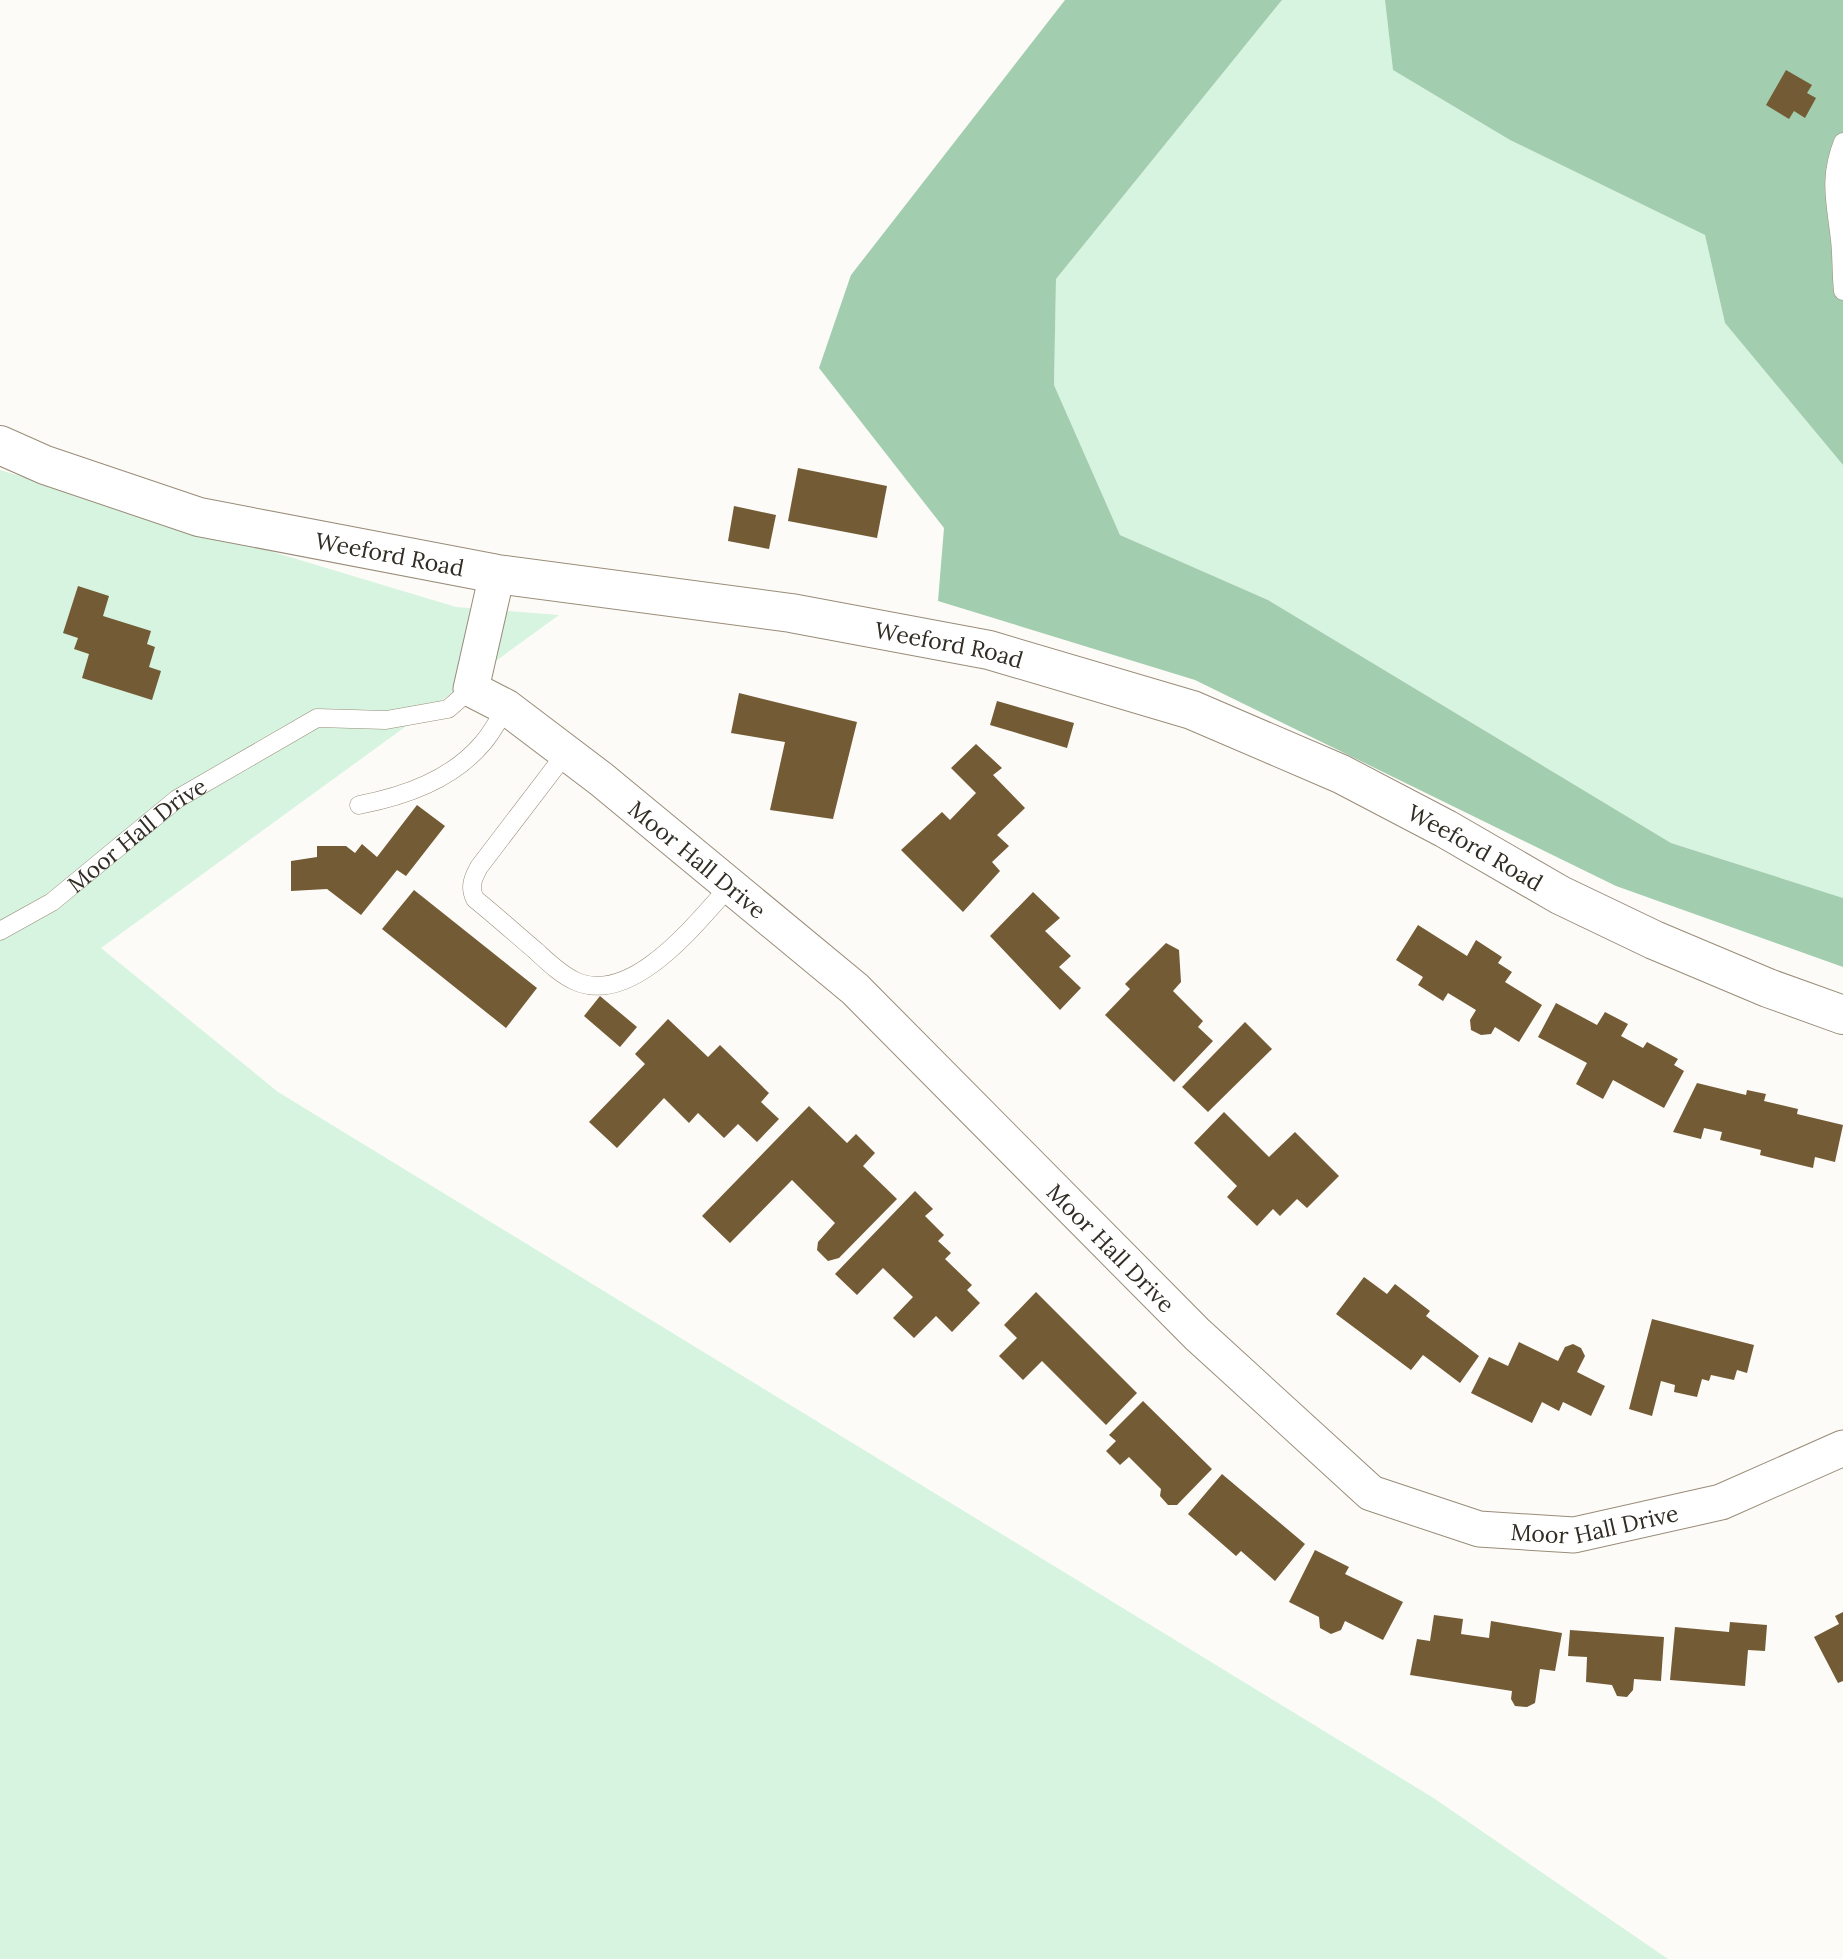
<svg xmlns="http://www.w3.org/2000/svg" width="1843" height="1959" viewBox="0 0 1843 1959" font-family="Lora,serif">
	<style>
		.green { fill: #d6f4df }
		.forest { fill: #a2cdaf }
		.building { fill: #735b35 }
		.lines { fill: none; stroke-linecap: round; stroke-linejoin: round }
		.lane-casing { stroke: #998c79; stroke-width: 19 }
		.street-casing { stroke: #998c79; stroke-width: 37 }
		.secondary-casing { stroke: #998c79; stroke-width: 40 }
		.lane { stroke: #fff; stroke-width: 18 }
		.street { stroke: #fff; stroke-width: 35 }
		.secondary { stroke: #fff; stroke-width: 38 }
		.labels { text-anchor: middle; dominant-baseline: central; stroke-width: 7; stroke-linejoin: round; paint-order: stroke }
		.street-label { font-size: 23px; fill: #312c24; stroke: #fff }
	</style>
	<rect width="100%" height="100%" fill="#fdfbf7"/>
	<g class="green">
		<path d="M1282 0H1385L1393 70 1510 140 1705 235 1725 323 1843 465V898L1671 843 1268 600 1120 535 1054 385 1056 279Z"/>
		<path d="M0 470 456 607 559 615 101 948 278 1092 1432 1797 1668 1959H0Z"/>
	</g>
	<g class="forest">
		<path d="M1065 0H1282L1056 279 1054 385 1120 535 1268 600 1671 843 1843 898V967L1616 886 1195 680 938 601 944 528 819 368 851 275Z"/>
		<path d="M1385 0H1843V465L1725 323 1705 235 1510 140 1393 70Z"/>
	</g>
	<g class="building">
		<path d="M1786 70 1812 85 1807 93 1816 98 1805 118 1794 111 1789 119 1766 105Z"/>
		<path d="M798 468 887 486 877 538 788 521Z"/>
		<path d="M734 506 776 515 769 549 728 541Z"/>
		<path d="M78 586 109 596 103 616 151 631 147 644 155 647 149 667 161 671 152 700 82 678 89 654 74 649 78 638 63 633Z"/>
		<path d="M739 693 857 722 833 819 770 810 785 742 731 733Z"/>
		<path d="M997 701 1074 723 1067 748 990 725Z"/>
		<path d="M976 744 1002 768 993 775 1025 808 997 835 1009 846 992 862 1000 871 963 912 901 850 942 812 950 820 976 793 951 768Z"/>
		<path d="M417 805 445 826 406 876 397 870 361 915 327 889 291 891V861L317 857V846H346L355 853 362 844 377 857Z"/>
		<path d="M414 890 537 988 506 1028 382 929Z"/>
		<path d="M1033 892 1060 918 1045 931 1071 956 1059 967 1081 988 1060 1010 990 936Z"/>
		<path d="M1418 925 1467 956 1476 940 1502 957 1498 963 1512 972 1505 982 1542 1005 1519 1042 1495 1027 1491 1034 1481 1035 1471 1030 1470 1020 1476 1010 1448 993 1443 1001 1418 985 1423 977 1396 960Z"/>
		<path d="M1166 943 1179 950 1181 982 1173 991 1203 1021 1198 1027 1213 1041 1174 1082 1105 1015 1130 989 1125 984Z"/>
		<path d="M600 996 637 1027 620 1047 584 1016Z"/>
		<path d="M1556 1003 1597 1025 1605 1012 1628 1024 1621 1036 1643 1048 1647 1042 1678 1059 1674 1065 1684 1071 1664 1108 1613 1080 1603 1099 1576 1084 1587 1063 1538 1037Z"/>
		<path d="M668 1019 708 1057 720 1045 769 1093 761 1102 779 1119 757 1142 738 1124 724 1138 698 1113 689 1123 664 1098 617 1148 589 1122 645 1064 635 1054Z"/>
		<path d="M1245 1022 1272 1049 1208 1112 1182 1087Z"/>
		<path d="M1697 1083 1746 1095 1747 1090 1766 1094 1764 1101 1798 1109 1797 1114 1843 1125 1835 1162 1815 1157 1813 1168 1760 1155 1761 1150 1720 1140 1722 1132 1704 1128 1701 1139 1673 1132Z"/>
		<path d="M809 1106 847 1143 856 1134 875 1153 863 1166 897 1199 839 1258 828 1261 817 1250 818 1242 835 1223 792 1180 730 1243 702 1216Z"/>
		<path d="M1224 1112 1269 1157 1295 1132 1339 1176 1307 1208 1297 1199 1280 1216 1273 1209 1257 1226 1227 1197 1237 1186 1194 1143Z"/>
		<path d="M915 1191 933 1209 925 1216 944 1235 938 1241 951 1253 945 1259 972 1285 967 1290 980 1303 952 1332 936 1316 914 1338 893 1318 913 1297 883 1268 857 1295 835 1274Z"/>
		<path d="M1364 1277 1387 1294 1395 1284 1430 1311 1426 1316 1479 1356 1460 1383 1423 1355 1411 1370 1336 1314Z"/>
		<path d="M1036 1292 1137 1393 1106 1425 1042 1361 1023 1380 999 1356 1017 1338 1004 1325Z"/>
		<path d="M1652 1319 1754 1345 1747 1373 1737 1370 1734 1380 1711 1375 1709 1381 1702 1379 1697 1397 1674 1392 1675 1385 1661 1381 1652 1416 1629 1409Z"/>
		<path d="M1519 1342 1558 1361 1565 1347 1573 1344 1581 1348 1585 1356 1577 1372 1605 1386 1591 1416 1563 1402 1559 1411 1542 1402 1532 1423 1471 1393 1489 1357 1508 1366Z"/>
		<path d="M1143 1401 1212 1469 1177 1505H1168L1160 1496 1161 1489 1129 1457 1120 1465 1106 1451 1116 1441 1109 1435Z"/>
		<path d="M1222 1474 1305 1544 1275 1581 1241 1551 1236 1556 1188 1514Z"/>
		<path d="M1315 1550 1349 1567 1345 1574 1403 1602 1383 1640 1345 1621 1341 1630 1331 1634 1320 1628 1319 1617 1289 1602Z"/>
		<path d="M1843 1612V1681L1838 1683 1814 1637 1839 1624 1835 1616Z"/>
		<path d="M1434 1615 1463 1619 1461 1634 1489 1638 1491 1621 1562 1633 1555 1671 1540 1669 1535 1703 1527 1707 1515 1706 1511 1699 1512 1691 1410 1675 1417 1639 1430 1641Z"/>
		<path d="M1730 1622 1767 1625 1765 1651 1748 1650 1745 1686 1670 1680 1675 1627 1729 1632Z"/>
		<path d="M1570 1630 1664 1637 1661 1681 1634 1679 1633 1690 1627 1697 1617 1696 1612 1685 1586 1682 1587 1657 1568 1656Z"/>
	</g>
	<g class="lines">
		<g class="lane-casing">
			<g id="lane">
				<path d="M1843 142C1828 179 1836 203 1840 240 1842 257 1841 274 1843 291"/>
				<path d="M566 753 479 867C473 878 469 887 475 899 496 916 516 934 536 951 548 962 560 974 575 981 632 1007 697 922 730 886"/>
				<path d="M359 805C405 796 451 780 482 744 492 733 499 719 506 707"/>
				<path id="s1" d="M0 931 52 902 177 799 317 718 386 720 448 709 471 689"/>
			</g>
		</g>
		<g class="street-casing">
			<g id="street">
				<path id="s2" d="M497 574 471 689 506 707 601 779 855 989 1197 1334 1371 1493 1479 1529 1574 1535 1721 1502 1843 1448"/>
			</g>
		</g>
		<g class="secondary-casing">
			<g id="secondary">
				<path id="s3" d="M0 445 45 465 199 517 497 574 791 613 989 650 1192 710 1341 774 1446 829 1560 895 1654 940 1768 988 1843 1015"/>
			</g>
		</g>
		<use href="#lane" class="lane"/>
		<use href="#street" class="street"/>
		<use href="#secondary" class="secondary"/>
	</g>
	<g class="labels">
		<g class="street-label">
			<text stroke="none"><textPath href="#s3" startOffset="406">Weeford Road</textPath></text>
			<text stroke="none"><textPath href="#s3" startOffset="973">Weeford Road</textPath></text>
			<text stroke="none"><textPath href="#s1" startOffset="168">Moor Hall Drive</textPath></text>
			<text stroke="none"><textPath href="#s3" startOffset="1540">Weeford Road</textPath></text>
			<text stroke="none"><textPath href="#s2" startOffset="402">Moor Hall Drive</textPath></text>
			<text stroke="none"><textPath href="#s2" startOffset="970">Moor Hall Drive</textPath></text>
			<text stroke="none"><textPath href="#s2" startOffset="1558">Moor Hall Drive</textPath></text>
		</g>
	</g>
</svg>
